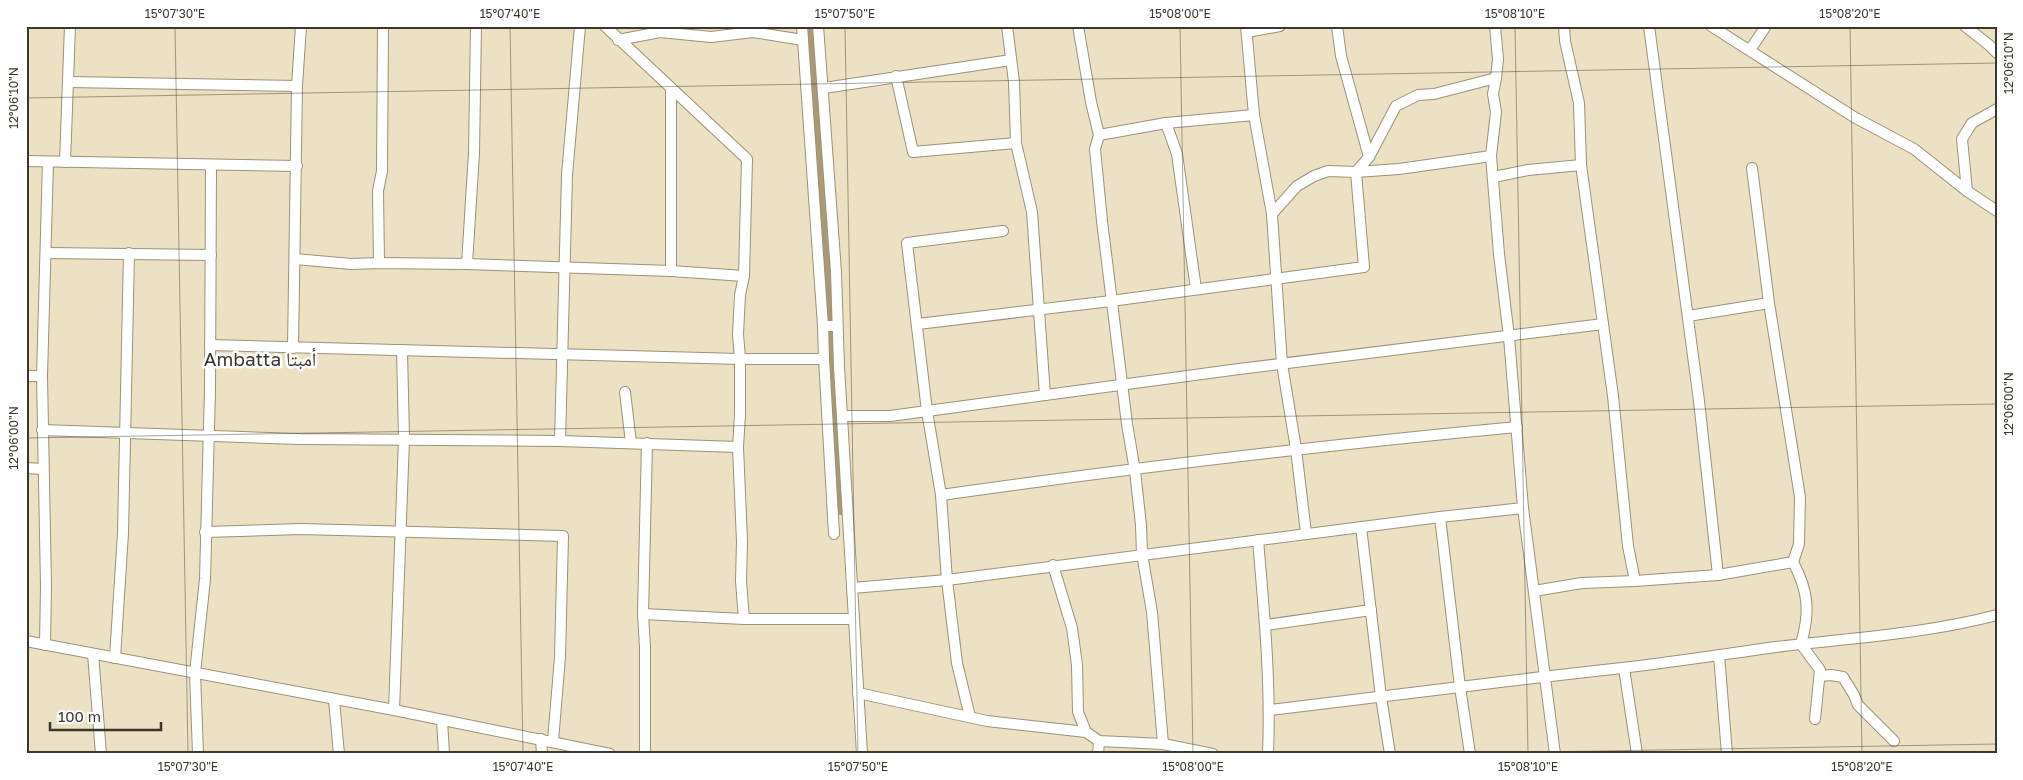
<svg xmlns="http://www.w3.org/2000/svg" width="2023" height="780" viewBox="0 0 2023 780" font-family="'Golos Text','Noto Naskh Arabic',sans-serif">
	<style>
		.lines { fill: none; stroke-linecap: round; stroke-linejoin: round }
		.canal { stroke: #aa9971; stroke-width: 8 }
		.minor-casing { stroke: #9d9176; stroke-width: 12 }
		.minor { stroke: #fff; stroke-width: 10 }
		.ticks { fill: none; stroke: #3c372b; stroke-width: 1; stroke-opacity: 0.45 }
		.labels { text-anchor: middle; dominant-baseline: central; stroke-width: 5; stroke-linejoin: round; paint-order: stroke }
		.neighbourhood-label { font-size: 19px; fill: #3c372b; stroke: #fff }
		.neatline { fill: none; stroke: #3c372b; stroke-width: 2 }
		.ticks-label { font-size: 12px; text-anchor: middle; fill: #3c372b }
	</style>
	<rect width="100%" height="100%" fill="#ede1c3"/>
	<g class="lines">
		<g class="canal">
			<path d="M810 26 824 236"/>
			<path d="M825 242 829 322"/>
			<path d="M830 331 841 511"/>
		</g>
		<g class="minor-casing">
			<g id="minor">
				<path d="M605 26 747 159 744 276 740 295 738 334 740 359V415L738 447 742 541 741 581 744 619"/>
				<path d="M802 26 823 326H837"/>
				<path d="M818 26 836 272 839 367 862 754"/>
				<path d="M1007 26 1014 82 1016 143 1032 212 1045 395"/>
				<path d="M1078 26 1091 102 1099 135 1095 149 1102 221 1127 424 1135 471 1141 525 1142 554 1152 612 1163 744"/>
				<path d="M1246 26 1254 115 1272 214 1282 364 1296 449 1306 533"/>
				<path d="M1337 26 1341 56 1369 157"/>
				<path d="M1564 26 1565 41 1579 103 1581 165 1613 396 1628 546 1635 581 1718 575 1793 562 1799 544 1800 497 1769 303 1752 168"/>
				<path d="M1649 26 1699 401 1718 575"/>
				<path d="M1711 26 1854 117 1914 149 1967 191 1997 211"/>
				<path d="M1965 26 1989 45 1997 53"/>
				<path d="M1247 32 1280 26"/>
				<path d="M618 40 660 32 711 37 753 32 803 40"/>
				<path d="M1750 50 1766 26"/>
				<path d="M896 76 913 152 1016 143"/>
				<path d="M1496 78 1493 94 1496 112 1491 156 1499 254 1509 337 1523 508"/>
				<path d="M69 82 297 86"/>
				<path d="M824 88 1011 60"/>
				<path d="M1166 123 1177 154 1196 289"/>
				<path d="M1099 135 1166 123 1254 115"/>
				<path d="M26 161 297 166"/>
				<path d="M65 162 70 26"/>
				<path d="M1494 177 1528 170 1581 165"/>
				<path d="M1967 191 1962 139 1972 123 1997 109"/>
				<path d="M1272 214 1297 186 1314 176 1328 171 1356 172 1399 169 1491 156"/>
				<path d="M46 253 211 255"/>
				<path d="M295 259 351 264 379 263 467 264 671 271 744 276"/>
				<path d="M379 263 378 191 382 171 383 26"/>
				<path d="M467 264 474 153 476 26"/>
				<path d="M671 271V88"/>
				<path d="M1688 316 1769 303"/>
				<path d="M918 324 1111 301 1364 267 1356 172 1369 157 1396 106 1418 95 1434 94 1496 78 1498 59 1495 26"/>
				<path d="M210 345 740 359H824L823 326"/>
				<path d="M293 348 297 86 301 26"/>
				<path d="M824 359 834 534"/>
				<path d="M26 376H42"/>
				<path d="M625 392 631 443"/>
				<path d="M842 416H890L927 411 1239 369 1603 324"/>
				<path d="M42 430 299 439 560 441 738 447"/>
				<path d="M560 441 567 175 580 26"/>
				<path d="M26 468 43 469"/>
				<path d="M941 495C1132 468 1324 445 1517 427"/>
				<path d="M1440 517 1460 687C1514 680 1568 674 1622 668 1673 662 1725 654 1776 647 1850 638 1925 634 1997 615"/>
				<path d="M1361 527 1381 697 1390 754"/>
				<path d="M205 532 301 529 563 536 560 657 553 741"/>
				<path d="M1258 540C1264 611 1271 682 1268 754"/>
				<path d="M1793 562C1809 592 1810 613 1801 644L1820 670 1815 719"/>
				<path d="M1053 565 1072 628 1077 665 1078 712 1086 732"/>
				<path d="M852 588 947 580 1440 517 1523 508 1555 754"/>
				<path d="M1534 591 1582 583 1635 581"/>
				<path d="M643 614 744 619H853"/>
				<path d="M1266 625 1371 610"/>
				<path d="M26 641 394 710 610 754"/>
				<path d="M45 645 46 586 42 376 48 162"/>
				<path d="M93 654 101 754"/>
				<path d="M1719 655 1727 754"/>
				<path d="M115 658 123 533 129 253"/>
				<path d="M1624 668 1637 754"/>
				<path d="M1820 676 1831 675 1843 677 1854 695 1858 705 1894 741"/>
				<path d="M858 693 987 721 1086 732 1099 741 1163 744 1213 754"/>
				<path d="M334 700 339 754"/>
				<path d="M394 710 404 439 402 350"/>
				<path d="M1270 710 1460 687 1470 754"/>
				<path d="M970 717 957 663 947 580 941 495 927 411 907 243 1003 231"/>
				<path d="M442 720 444 754"/>
				<path d="M541 739 542 754"/>
				<path d="M198 754 195 673 205 579 210 390 211 166"/>
				<path d="M645 754V648L643 614 647 443"/>
				<path d="M1098 754 1099 741"/>
			</g>
		</g>
		<use href="#minor" class="minor"/>
	</g>
	<path class="ticks" d="M175 26 188 754M510 26 523 754M845 26 858 754M1180 26 1193 754M1515 26 1528 754M1850 26 1862 754M26 98 1997 63M26 438 1997 404M1432 754 1997 744"/>
	<g class="labels">
		<g class="neighbourhood-label">
			<text x="260" y="358">Ambatta أمبتا</text>
		</g>
	</g>
	<rect width="2023" height="780" fill="none" stroke="#ffffff" stroke-width="55"/>
	<path d="M50 722v8h111v-8" fill="none" stroke="#3c372b" stroke-width="2.5"/>
	<text x="58" y="722" font-size="15" fill="#3c372b" stroke="#ffffff" stroke-width="4" paint-order="stroke">100 m</text>
	<rect x="28" y="28" width="1968" height="724" class="neatline"/>
	<g class="ticks-label">
		<text x="175" y="18">15°07'30"E</text>
		<text x="510" y="18">15°07'40"E</text>
		<text x="845" y="18">15°07'50"E</text>
		<text x="1180" y="18">15°08'00"E</text>
		<text x="1515" y="18">15°08'10"E</text>
		<text x="1850" y="18">15°08'20"E</text>
		<text transform="translate(2009 63) rotate(-90)" y="4">12°06'10"N</text>
		<text transform="translate(14 98) rotate(-90)" y="4">12°06'10"N</text>
		<text transform="translate(2009 404) rotate(-90)" y="4">12°06'00"N</text>
		<text transform="translate(14 438) rotate(-90)" y="4">12°06'00"N</text>
		<text x="188" y="771">15°07'30"E</text>
		<text x="523" y="771">15°07'40"E</text>
		<text x="858" y="771">15°07'50"E</text>
		<text x="1193" y="771">15°08'00"E</text>
		<text x="1528" y="771">15°08'10"E</text>
		<text x="1862" y="771">15°08'20"E</text>
	</g>
</svg>
